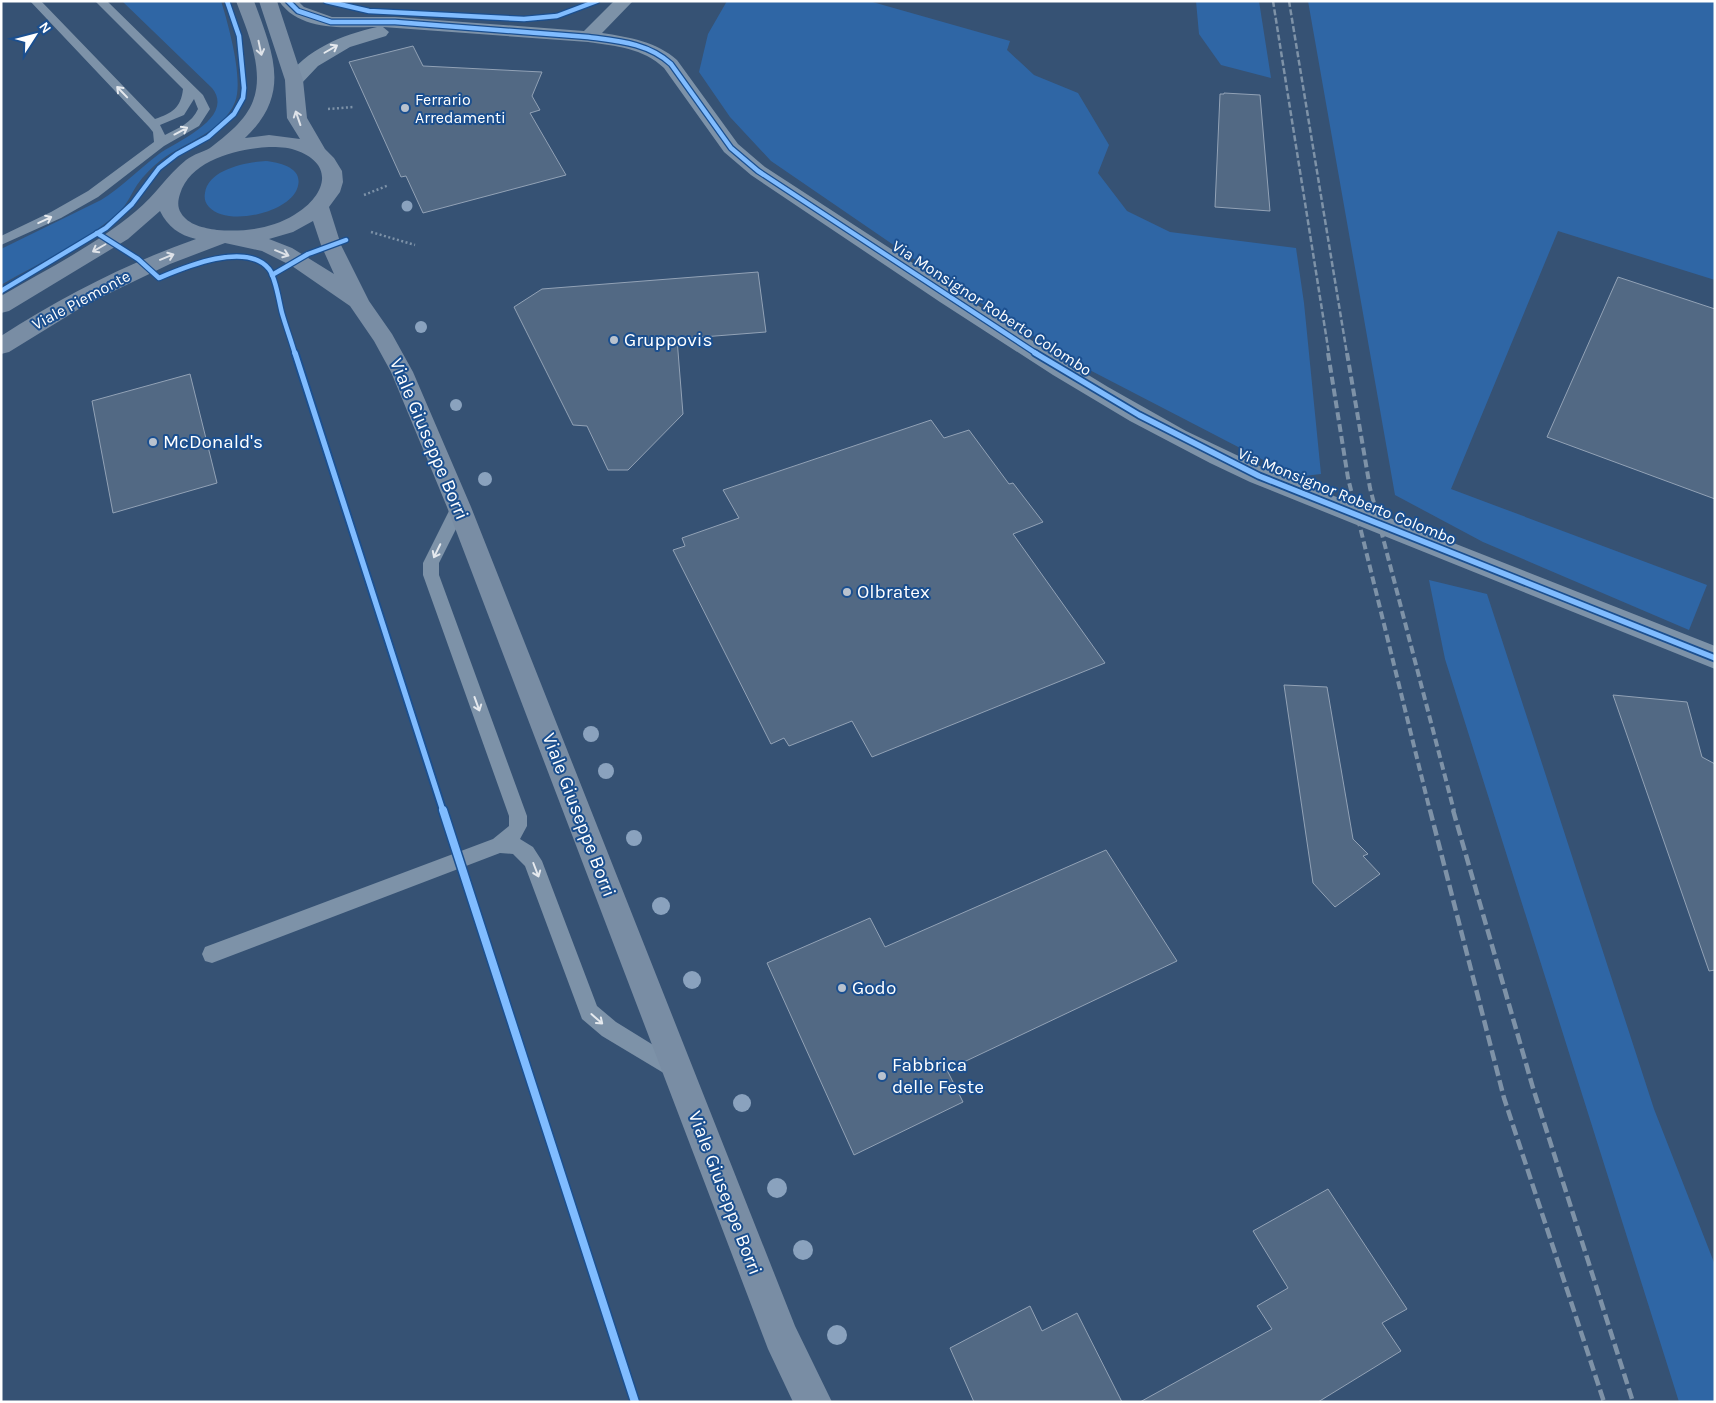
<svg xmlns="http://www.w3.org/2000/svg" width="1716" height="1403" viewBox="0 0 1716 1403" font-family="Karla,sans-serif">
	<style>
		.green { fill: #2f66a5 }
		.building { fill: #526984; stroke: #92a2b6 }
		.lines { fill: none; stroke-linecap: round; stroke-linejoin: round }
		.path { stroke: #7d92a8; stroke-width: 2.5; stroke-dasharray: 2 2.5; stroke-linecap: butt }
		.lane { fill: #7d92a8; fill-rule: evenodd }
		.street { fill: #7d92a8; fill-rule: evenodd }
		.secondary { fill: #798da4; fill-rule: evenodd }
		.rail-far2 { stroke: #7e92a7; stroke-width: 2.5; stroke-dasharray: 6 2.5; stroke-linecap: butt }
		.rail-far1 { stroke: #7e92a7; stroke-width: 4; stroke-dasharray: 8 4; stroke-linecap: butt }
		.rail { stroke: #7e92a7; stroke-width: 4.5; stroke-dasharray: 11 4.5; stroke-linecap: butt }
		.cycleway-far2-casing { stroke: #1b4f8f; stroke-width: 7 }
		.cycleway-far1-casing { stroke: #1b4f8f; stroke-width: 9 }
		.cycleway-casing { stroke: #1b4f8f; stroke-width: 11 }
		.cycleway-far2 { stroke: #80bcff; stroke-width: 4.5 }
		.cycleway-far1 { stroke: #80bcff; stroke-width: 5.5 }
		.cycleway { stroke: #80bcff; stroke-width: 8 }
		.tree { fill: #8aa2be }
		.oneway { stroke: #dee2e8 }
		.oneway2 { stroke: #e5e9ee }
		.poi-dot { fill: #b9c2ce; stroke: #1b4f8f; stroke-width: 2 }
		.labels { text-anchor: middle; dominant-baseline: central; stroke-width: 4; stroke-linejoin: round; paint-order: stroke }
		.far-poi-label { font-size: 16px; fill: #fff; stroke: #1b4f8f; text-anchor: start }
		.far-street-label { font-size: 16px; fill: #fff; stroke: #1b4f8f }
		.poi-label { font-size: 19px; fill: #fff; stroke: #1b4f8f; text-anchor: start }
		.street-label { font-size: 19px; fill: #fff; stroke: #1b4f8f }
	</style>
	<rect width="100%" height="100%" fill="#365274"/>
	<g class="green">
		<path d="M122 1H221C228 23 244 80 235 102 223 132 185 142 161 160 152 167 144 175 137 185 131 194 127 205 118 213 84 243 40 262 1 285V249L101 200C122 187 139 169 159 154 175 142 236 118 212 88Z"/>
		<path d="M727 1H869L1010 41 1007 50 1034 75 1078 93 1109 145 1098 173 1127 211 1170 232 1296 248 1304 303 1321 474 1296 477 1080 365 952 285 771 161 730 117 699 72 708 34Z"/>
		<path d="M1196 1H1259L1271 78 1221 65 1199 34Z"/>
		<path d="M1308 1H1715V280L1558 231 1451 489 1707 585 1689 630 1483 542 1395 495Z"/>
		<path d="M266 161C281 163 305 168 297 189 288 213 227 227 209 207 205 203 204 198 205 193 208 169 247 162 266 161Z"/>
		<path d="M1429 580 1487 594 1654 1109 1715 1265V1402H1679L1445 659Z"/>
	</g>
	<g class="building">
		<path d="M413 46 423 66 542 72 532 96 540 110 530 113 566 175 423 213 406 176 401 177 349 62Z"/>
		<path d="M1224 93 1260 95 1270 211 1215 207 1220 94H1224Z"/>
		<path d="M758 272 766 332 677 339 683 414 628 470H608L587 426 573 425 514 307 542 289Z"/>
		<path d="M1618 277 1715 309V499L1547 437Z"/>
		<path d="M190 374 217 483 113 513 92 401Z"/>
		<path d="M931 420 944 438 969 430 1009 484 1013 483 1043 522 1013 534 1105 663 872 757 852 721 789 746 784 738 771 744 673 550 685 546 682 538 739 518 723 490Z"/>
		<path d="M1284 685 1327 687 1353 839 1368 854 1363 856 1380 874 1335 907 1313 883Z"/>
		<path d="M1613 695 1687 702 1702 757 1715 764V970L1709 971Z"/>
		<path d="M1106 850 1177 961 947 1070 963 1102 854 1155 767 963 870 918 885 947Z"/>
		<path d="M1328 1189 1407 1309 1382 1323 1401 1351 1318 1402H1140L1272 1329 1257 1306 1288 1288 1253 1231Z"/>
		<path d="M1030 1306 1042 1331 1077 1313 1122 1402H974L950 1348Z"/>
	</g>
	<g class="lines">
		<g class="path">
			<path d="M328 109 354 107"/>
			<path d="M364 195 389 185"/>
			<path d="M371 232 415 245"/>
		</g>
		<g class="lane">
			<path d="M30 1H41L155 119C172 113 181 108 183 89L95 1H107L203 95 210 109 199 126 164 146 98 197 61 218 1 245V236L51 212 88 191 154 142 153 132 149 127ZM194 99 198 109C192 123 178 128 165 135L160 125 184 115Z"/>
			<path d="M459 501 465 503 467 507 439 563V575L527 816V826L520 839 533 847 542 861 597 1006 616 1022 684 1064 687 1071 684 1078 677 1081 602 1036 582 1019 525 866 513 854 500 853 212 963 205 961 202 954 205 947 493 839 509 826V816L423 575V563L453 503Z"/>
		</g>
		<path class="street" d="M279 1H298L304 7 332 17H395L584 31 614 1H633L602 33C629 37 657 42 677 60L738 144 765 167 1031 340 1108 387 1186 431 1268 470 1715 646V669L1250 482 1210 463 1130 421 1053 375 940 302 751 175 724 152 664 68C643 48 616 46 588 42L383 27 389 32 386 36 350 47 318 66 301 84 294 86 287 84 285 80C306 49 342 35 377 27 345 27 300 32 279 1Z"/>
		<path class="secondary" d="M236 1H254C273 53 292 94 245 138L269 135 300 139 287 118 285 80 259 1H277L303 80 307 118 325 149 334 158 342 171 343 182 340 192 329 207 341 245 369 301 392 334 413 372 471 507 795 1326 832 1402H793L768 1349 447 507 391 372 374 341 350 306 292 266 262 251 225 243 170 264 87 304 9 352 1 354V336C62 297 127 263 196 239 179 235 168 227 160 211L128 239 9 311 1 313V296C47 269 96 245 136 211 155 196 167 175 186 160 194 154 203 152 210 148 226 136 246 120 253 101 265 70 247 30 236 1ZM269 147C278 147 287 147 295 150 337 164 325 197 294 215 271 229 244 232 217 230 204 228 188 225 181 213 177 207 178 200 180 194 191 159 238 149 269 147ZM313 221 321 245 334 274 292 248 269 239 293 232Z"/>
		<g class="rail-far2">
			<path d="M1273 1 1329 354"/>
			<path d="M1289 1 1347 354"/>
		</g>
		<g class="rail-far1">
			<path d="M1328 353 1348 478 1430 811"/>
			<path d="M1347 353 1370 488 1454 811"/>
		</g>
		<g class="rail">
			<path d="M1430 810 1504 1098 1604 1402"/>
			<path d="M1453 810 1533 1088 1633 1402"/>
		</g>
		<g class="cycleway-far2-casing">
			<g id="cycleway-far2">
				<path d="M288 1 298 11 331 22H395L588 37C618 41 648 43 671 64L731 148 758 171 1037 354"/>
				<path d="M326 1 369 11 524 19 557 16 597 1"/>
				<path d="M97 233 138 259 159 278C185 267 246 241 269 269 276 278 279 302 282 313 286 327 291 340 295 354"/>
				<path d="M272 275 308 254 346 240"/>
				<path d="M1 291 106 228 132 204 159 168 177 154 208 137 234 114 243 98 244 88 239 36 227 1"/>
			</g>
		</g>
		<g class="cycleway-far1-casing">
			<g id="cycleway-far1">
				<path d="M295 353 443 811"/>
				<path d="M1035 353 1139 415 1259 476 1715 658"/>
			</g>
		</g>
		<g class="cycleway-casing">
			<path id="cycleway" d="M443 810 635 1402"/>
		</g>
		<use href="#cycleway-far2" class="cycleway-far2"/>
		<use href="#cycleway-far1" class="cycleway-far1"/>
		<use href="#cycleway" class="cycleway"/>
	</g>
	<g class="tree">
		<circle cx="407" cy="206" r="5.5"/>
		<circle cx="421" cy="327" r="6"/>
		<circle cx="456" cy="405" r="6"/>
		<circle cx="485" cy="479" r="7"/>
		<circle cx="591" cy="734" r="8"/>
		<circle cx="606" cy="771" r="8"/>
		<circle cx="634" cy="838" r="8"/>
		<circle cx="661" cy="906" r="9"/>
		<circle cx="692" cy="980" r="9"/>
		<circle cx="742" cy="1103" r="9"/>
		<circle cx="777" cy="1188" r="10"/>
		<circle cx="803" cy="1250" r="10"/>
		<circle cx="837" cy="1335" r="10"/>
	</g>
	<defs><path id="oneway-shaft" d="M-6 0H5M1.5-3L5.5 0L1.5 3" fill="none" stroke-width="1.6" stroke-linecap="round" stroke-linejoin="round" transform="scale(1.25)"/></defs>
	<g class="oneway">
		<use href="#oneway-shaft" transform="translate(260 48) rotate(78)"/>
		<use href="#oneway-shaft" transform="translate(298 118) rotate(-109)"/>
		<use href="#oneway-shaft" transform="translate(99 248) rotate(150)"/>
		<use href="#oneway-shaft" transform="translate(282 253) rotate(22)"/>
		<use href="#oneway-shaft" transform="translate(167 257) rotate(-22)"/>
	</g>
	<g class="oneway2">
		<use href="#oneway-shaft" transform="translate(331 49) rotate(-30)"/>
		<use href="#oneway-shaft" transform="translate(122 92) rotate(-134)"/>
		<use href="#oneway-shaft" transform="translate(181 131) rotate(-28)"/>
		<use href="#oneway-shaft" transform="translate(45 220) rotate(-25)"/>
		<use href="#oneway-shaft" transform="translate(437 551) rotate(116)"/>
		<use href="#oneway-shaft" transform="translate(477 704) rotate(70)"/>
		<use href="#oneway-shaft" transform="translate(536 870) rotate(69)"/>
		<use href="#oneway-shaft" transform="translate(597 1019) rotate(41)"/>
	</g>
	<g class="poi-dot">
		<circle cx="405" cy="108" r="5"/>
		<circle cx="614" cy="340" r="5"/>
		<circle cx="153" cy="442" r="5"/>
		<circle cx="847" cy="592" r="5"/>
		<circle cx="842" cy="988" r="5"/>
		<circle cx="882" cy="1076" r="5"/>
	</g>
	<g class="labels">
		<g class="far-poi-label">
			<text x="415" y="99">Ferrario<tspan x="415" dy="18">Arredamenti</tspan></text>
		</g>
		<g class="far-street-label">
			<text transform="translate(81 300) rotate(-28)">Viale Piemonte</text>
			<text transform="translate(992 308) rotate(33)">Via Monsignor Roberto Colombo</text>
			<text transform="translate(1347 496) rotate(22)">Via Monsignor Roberto Colombo</text>
		</g>
		<g class="poi-label">
			<text x="624" y="340">Gruppovis</text>
			<text x="163" y="442">McDonald's</text>
			<text x="857" y="592">Olbratex</text>
			<text x="852" y="988">Godo</text>
			<text x="892" y="1065">Fabbrica<tspan x="892" dy="22">delle Feste</tspan></text>
		</g>
		<g class="street-label">
			<text transform="translate(429 439) rotate(67)">Viale Giuseppe Borri</text>
			<text transform="translate(579 815) rotate(69)">Viale Giuseppe Borri</text>
			<text transform="translate(725 1193) rotate(69)">Viale Giuseppe Borri</text>
		</g>
	</g>
	<rect width="1716" height="1403" fill="none" stroke="#ffffff" stroke-width="5"/>
	<g transform="translate(35 35) rotate(54)" stroke="#1b4f8f" stroke-width="4" paint-order="stroke">
	<path d="M0-4L9 19L0 12L-9 19Z" fill="#ffffff"/>
	<text y="-8" font-size="14" font-weight="bold" text-anchor="middle" fill="#ffffff">N</text>
	</g>
</svg>
